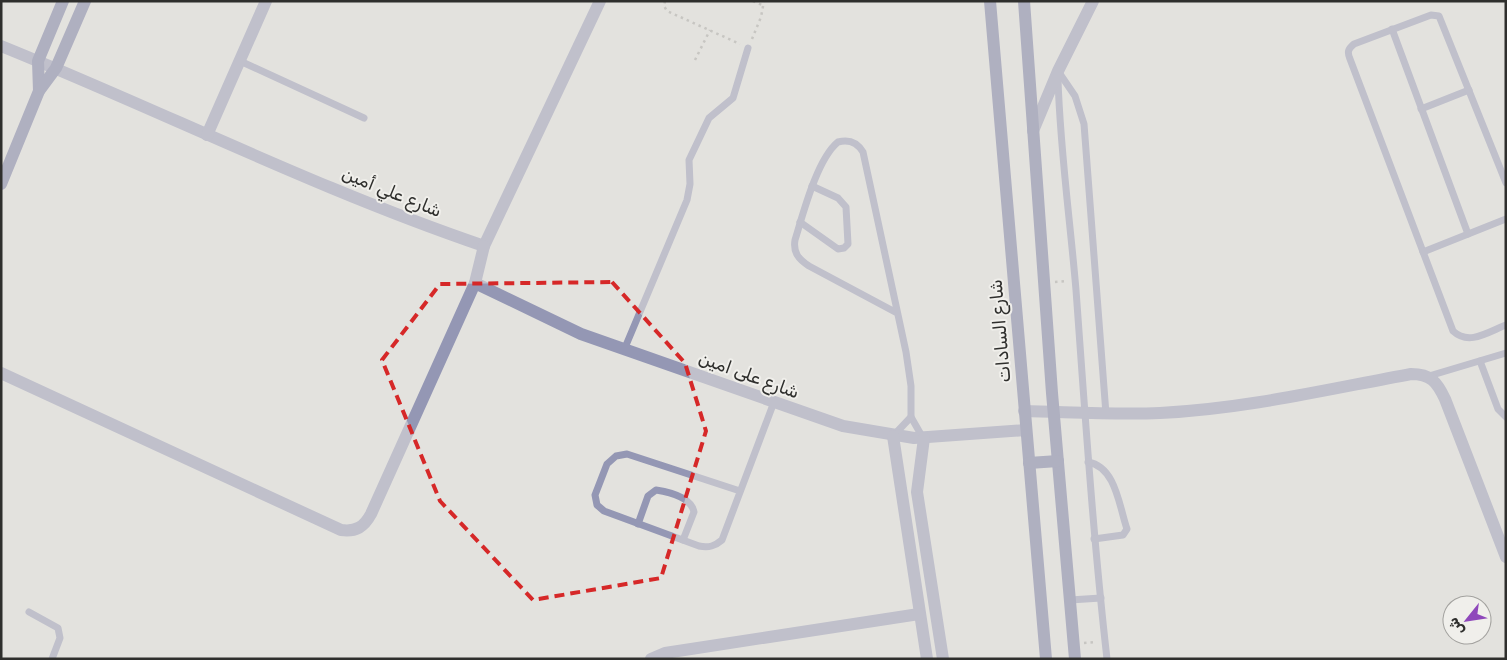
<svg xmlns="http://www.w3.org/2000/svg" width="1507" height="660" viewBox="0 0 1507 660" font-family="Rubik,'Noto Sans Arabic',sans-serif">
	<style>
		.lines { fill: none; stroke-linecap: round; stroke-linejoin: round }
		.path { stroke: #a4a4a0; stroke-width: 2.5; stroke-dasharray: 2.5 4; stroke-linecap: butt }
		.lane { stroke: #9497b4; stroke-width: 7 }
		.street { stroke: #9497b4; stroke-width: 12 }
		.secondary { stroke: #6f739c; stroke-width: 12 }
		.marked { fill: none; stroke: #d62828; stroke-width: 4; stroke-dasharray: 10 6; stroke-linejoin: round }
		.labels { text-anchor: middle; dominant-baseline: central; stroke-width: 4; stroke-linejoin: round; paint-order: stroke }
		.street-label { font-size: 18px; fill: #2f2f2d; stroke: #f0efeb }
	</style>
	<rect width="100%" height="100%" fill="#e3e2de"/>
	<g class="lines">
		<g class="path">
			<path d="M665 1 664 6 667 11 740 44"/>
			<path d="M753 1 762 5"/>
			<path d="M752 39 761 17 764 1"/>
			<path d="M695 60 710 30"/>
			<path d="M1055 282 1067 281"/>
			<path d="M1084 643 1096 642"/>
		</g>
		<g class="lane">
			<path d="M1392 29 1468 234"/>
			<path d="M240 61 364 118"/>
			<path d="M1058 71 1075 96 1084 124 1106 414"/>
			<path d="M1058 79C1060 149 1070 219 1076 290 1085 413 1093 536 1107 659"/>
			<path d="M1421 109 1469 90"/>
			<path d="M1506 183 1439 16 1431 15 1354 44C1348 49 1347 52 1350 59L1453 331C1469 346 1488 332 1506 325"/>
			<path d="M800 222 838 249 844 248 848 244 846 207 838 198 812 186"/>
			<path d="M1423 252 1506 219"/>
			<path d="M897 313 809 266C798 259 793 252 795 240 803 214 817 159 838 142 849 139 857 142 863 152L906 352 911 386V417L923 438"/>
			<path d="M624 350 687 200 690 184 689 160 709 118 733 98 748 48"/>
			<path d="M1480 361 1498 409 1506 417"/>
			<path d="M1429 376 1506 353"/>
			<path d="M894 435 911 417"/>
			<path d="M1088 462C1116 467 1119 506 1127 529L1123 535 1094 539"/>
			<path d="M740 491 627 454 616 456 607 464 595 495 597 505 604 511 699 546C709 548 715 546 722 540L774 402"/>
			<path d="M638 524 648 496 656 490C669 492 691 497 694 512L683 540"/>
			<path d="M1070 600 1101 598"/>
			<path d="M29 612 58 628 60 638 52 659"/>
		</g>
		<g class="street">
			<path d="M1 46C162 111 319 190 484 246L600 1"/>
			<path d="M1033 131 1058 71 1093 1"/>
			<path d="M207 135 266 1"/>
			<path d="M475 283 581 334 843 426 914 438 1026 430"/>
			<path d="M1 373 341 530C356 532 364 527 371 514L475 283 484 246"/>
			<path d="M1024 411C1070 412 1115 415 1160 413 1245 409 1329 389 1411 374 1431 374 1437 382 1445 399L1506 557"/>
			<path d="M893 436 927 659"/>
			<path d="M924 438 917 492 943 659"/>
			<path d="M651 659 665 653 919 614"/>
		</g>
		<g class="secondary">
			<path d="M990 1 1046 659"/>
			<path d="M1024 1 1052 393 1075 659"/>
			<path d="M39 91 38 61 63 1"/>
			<path d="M1 184 39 91 56 68 85 1"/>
			<path d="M1029 463 1058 461"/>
		</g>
	</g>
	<path d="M0 0H1507V660H0ZM612 282 685 363 706 431 661 578 533 600 440 501 382 360 440 284Z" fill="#e3e2de" fill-opacity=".55" fill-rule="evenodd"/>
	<path class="marked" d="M612 282 685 363 706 431 661 578 533 600 440 501 382 360 440 284Z"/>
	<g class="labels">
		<g class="street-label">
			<text transform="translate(392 192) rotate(22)">شارع علي أمين</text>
			<text transform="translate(1000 331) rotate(-95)">شارع السادات</text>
			<text transform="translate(749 375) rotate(20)">شارع على امين</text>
		</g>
	</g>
	<rect width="1507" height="660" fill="none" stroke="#2f2f2d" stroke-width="5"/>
	<g transform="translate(1467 620) rotate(240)"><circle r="24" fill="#f0efeb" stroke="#a3a29f"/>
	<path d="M0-4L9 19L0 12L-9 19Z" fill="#8f48bb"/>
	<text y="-8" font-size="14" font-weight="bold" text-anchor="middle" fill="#2f2f2d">ش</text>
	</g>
</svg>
